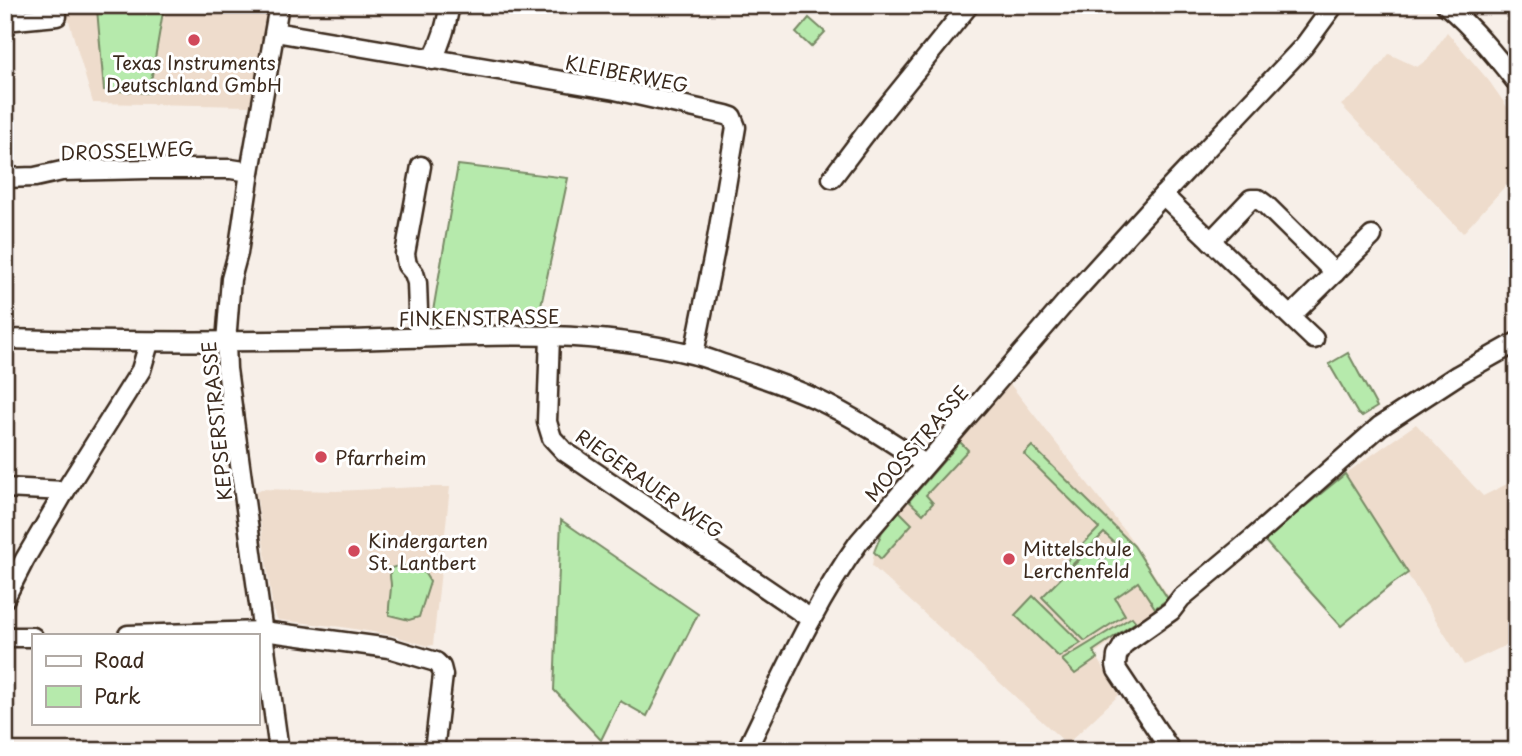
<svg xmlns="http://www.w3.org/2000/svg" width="1522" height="756" viewBox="0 0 1522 756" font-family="'Playpen Sans',sans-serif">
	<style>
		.built { fill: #eedccc }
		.green { fill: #b6eaac; stroke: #788a65; stroke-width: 2 }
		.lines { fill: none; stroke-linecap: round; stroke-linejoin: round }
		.minor-casing { stroke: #3b2a1e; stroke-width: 23 }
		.minor { stroke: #fff; stroke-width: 18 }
		.poi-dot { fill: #d1495b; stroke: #fff; stroke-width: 2.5 }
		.labels { text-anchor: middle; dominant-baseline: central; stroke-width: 6; stroke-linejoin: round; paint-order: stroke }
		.poi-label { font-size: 19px; fill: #3b2a1e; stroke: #fff; text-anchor: start }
		.street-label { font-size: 19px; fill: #3b2a1e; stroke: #fff }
	</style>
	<rect width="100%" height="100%" fill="#f7efe8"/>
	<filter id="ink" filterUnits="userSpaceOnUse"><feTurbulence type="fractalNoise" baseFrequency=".0143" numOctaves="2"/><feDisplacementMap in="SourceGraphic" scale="14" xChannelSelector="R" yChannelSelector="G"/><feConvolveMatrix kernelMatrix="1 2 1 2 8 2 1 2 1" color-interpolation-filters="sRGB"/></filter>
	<g filter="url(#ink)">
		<g class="built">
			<path d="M5 5H269L250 106 93 103 66 11 5 16Z"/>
			<path d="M1447 32 1489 81 1517 121V173L1463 233 1341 105 1358 92 1389 54 1417 67 1429 58Z"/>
			<path d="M1010 384 1131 539 1171 600 1095 653 1119 695 1067 744 872 566 874 552 882 532Z"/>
			<path d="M1416 424 1483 496 1517 479V640L1464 665 1345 474Z"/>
			<path d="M419 487H450L433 645 428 646 391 635 342 627 278 620 273 610 256 492 261 489 336 491Z"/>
		</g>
		<g class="green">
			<path d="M84 5 164 6 149 93 104 90 97 9H84Z"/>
			<path d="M809 18 825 32 811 47 796 33Z"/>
			<path d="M458 165 568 178 539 315 433 311Z"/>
			<path d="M1348 353 1377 407 1362 416 1358 414 1329 364Z"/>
			<path d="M960 442 968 450 926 495 933 503 923 514 909 501Z"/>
			<path d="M1032 446 1134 546 1168 599 1155 608 1138 582 1115 598 1125 615 1085 641 1042 597 1090 549 1102 560 1117 545 1104 533 1064 573 1059 569 1099 528 1024 454Z"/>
			<path d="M1345 474 1408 573 1391 585 1341 626 1264 540Z"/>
			<path d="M899 511 912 524 881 559 874 552 882 532Z"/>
			<path d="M561 520 698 614 647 716 620 701 601 740 554 690Z"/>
			<path d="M402 565 422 569 430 582 419 617 409 620 389 615C388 605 391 596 391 585 391 578 388 576 391 568Z"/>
			<path d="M1033 596 1081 643 1059 657 1015 615Z"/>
			<path d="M1132 617 1136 622 1093 651 1098 658 1075 674 1062 660Z"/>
		</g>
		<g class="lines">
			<g class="minor-casing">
				<g id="minor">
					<path d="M279 5 250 172 238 253 231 279 226 342 227 369 279 751"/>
					<path d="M1446 5C1473 28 1495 55 1517 83"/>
					<path d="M5 21 57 16"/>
					<path d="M275 32 615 90 726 115 732 117 736 127 717 239 694 354"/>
					<path d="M432 60C442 42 446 25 450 5"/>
					<path d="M5 178 35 177 62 171 148 169H231L250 172"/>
					<path d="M832 178 872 125 969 5"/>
					<path d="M1163 195 1314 339"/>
					<path d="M1211 241 1251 199H1258L1266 205 1335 273"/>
					<path d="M1291 316 1372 236"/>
					<path d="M550 336 547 422 552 438 564 451 811 619"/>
					<path d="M419 338 417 283 414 273 407 265 405 254 421 166"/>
					<path d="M5 339C120 342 234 342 349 340 463 337 580 326 692 354 705 357 719 363 732 367 760 377 789 386 816 399 854 417 890 441 925 464"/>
					<path d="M5 488 65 491"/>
					<path d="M5 598 25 559 65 491 141 370 149 343"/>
					<path d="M128 635 263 631 389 648 436 662 441 667 443 675 434 751"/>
					<path d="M5 637H33"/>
					<path d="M746 751C781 680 813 606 859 542L1066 302 1163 195 1304 46 1334 5"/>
					<path d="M1171 751 1117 670 1116 665 1117 656 1124 644 1171 611 1181 598 1253 538 1380 426 1458 375 1517 342"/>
				</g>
			</g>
			<use href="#minor" class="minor"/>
		</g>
	</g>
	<g class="poi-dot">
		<circle cx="194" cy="40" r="7"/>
		<circle cx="321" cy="457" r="7"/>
		<circle cx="354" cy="551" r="7"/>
		<circle cx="1009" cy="559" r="7"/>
	</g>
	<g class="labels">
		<g class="poi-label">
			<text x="194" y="62" text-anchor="middle">Texas Instruments<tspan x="194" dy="22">Deutschland GmbH</tspan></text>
			<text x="335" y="457">Pfarrheim</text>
			<text x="368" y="540">Kindergarten<tspan x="368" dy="22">St. Lantbert</tspan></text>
			<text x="1023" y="548">Mittelschule<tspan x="1023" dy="22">Lerchenfeld</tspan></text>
		</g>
		<g class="street-label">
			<text transform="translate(627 73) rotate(11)">KLEIBERWEG</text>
			<text transform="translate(127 150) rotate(-2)">DROSSELWEG</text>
			<text transform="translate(479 317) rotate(-1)">FINKENSTRASSE</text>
			<text transform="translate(216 421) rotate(-96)">KEPSERSTRASSE</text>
			<text transform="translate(916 443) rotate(-49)">MOOSSTRASSE</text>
			<text transform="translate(650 483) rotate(35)">RIEGERAUER WEG</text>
		</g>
	</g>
	<rect width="1522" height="756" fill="none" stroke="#fff" stroke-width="28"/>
	<rect x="14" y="14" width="1494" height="728" fill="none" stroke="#3b2a1e" stroke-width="2.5" filter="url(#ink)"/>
	<rect x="32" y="634" width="228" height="91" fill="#ffffff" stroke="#b1aaa5" stroke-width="2"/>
	<rect x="46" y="656" width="35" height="10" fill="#ffffff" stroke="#b1aaa5" stroke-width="2"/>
	<text x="94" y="668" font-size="21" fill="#3b2a1e">Road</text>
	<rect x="46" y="686" width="35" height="21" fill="#b6eaac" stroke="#b1aaa5" stroke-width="2"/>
	<text x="94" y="704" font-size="21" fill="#3b2a1e">Park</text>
</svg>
